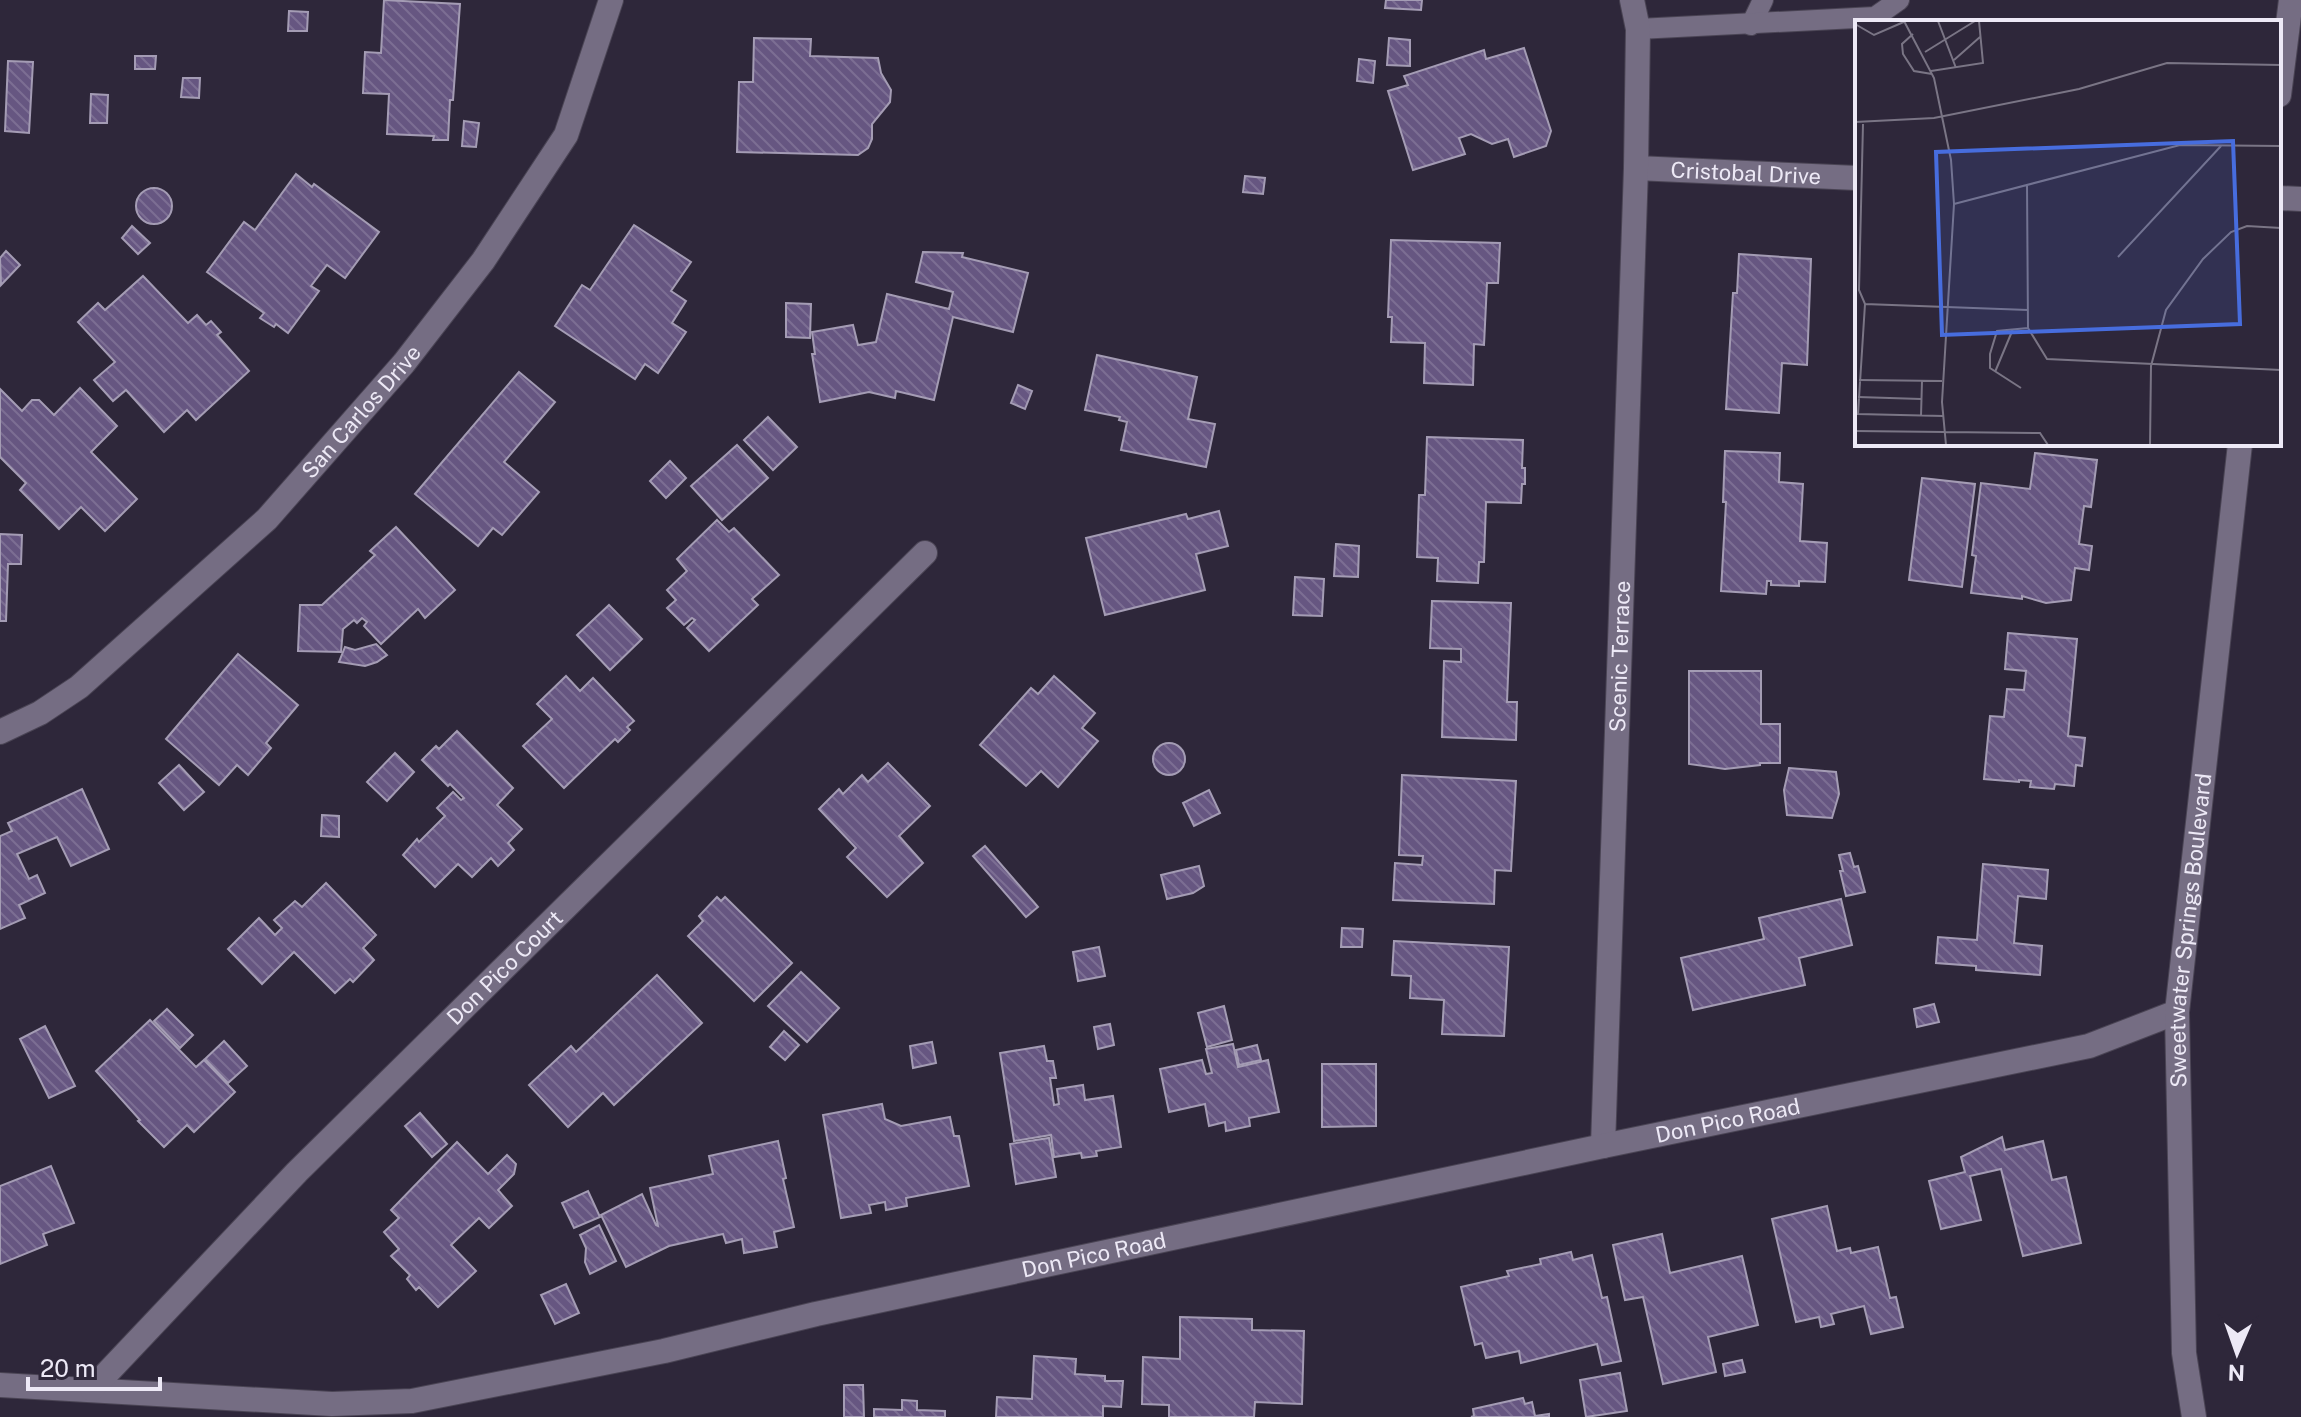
<svg xmlns="http://www.w3.org/2000/svg" width="2301" height="1417" viewBox="0 0 2301 1417" font-family="'Public Sans',sans-serif">
	<style>
		.building { fill: url(#building-back-hatch); stroke: #a49cb4; stroke-width: 2 }
		.lines { fill: none; stroke-linecap: round; stroke-linejoin: round }
		.lane-casing { stroke: #4a4454; stroke-width: 22 }
		.street-casing { stroke: #4a4454; stroke-width: 26 }
		.secondary-casing { stroke: #4a4454; stroke-width: 26 }
		.lane { stroke: #756d83; stroke-width: 20 }
		.street { stroke: #756d83; stroke-width: 24 }
		.secondary { stroke: #756d83; stroke-width: 24 }
		.labels { text-anchor: middle; dominant-baseline: central; stroke-width: 7; stroke-linejoin: round; paint-order: stroke }
		.street-label { font-size: 22px; fill: #ede9f6; stroke: #2e273a }
		.inset-road { fill: none; stroke: #7a7585; stroke-width: 2 }
		.view { fill: #476dde; fill-opacity: 0.15; stroke: #476dde; stroke-width: 4 }
		.inset-edge { fill: none; stroke: #ede9f6; stroke-width: 4 }
	</style>
	<defs>
		<pattern id="building-back-hatch" width="6" height="6" patternUnits="userSpaceOnUse" patternTransform="scale(2)"><rect width="6" height="6" fill="#665681"/><path d="M-1 5l2 2M0 0l6 6M5-1l2 2" fill="none" stroke="#7c6e93"/></pattern>
	</defs>
	<rect width="100%" height="100%" fill="#2e273a"/>
	<g class="building">
		<path d="M384 0 460 4 453 100H450L448 140H433L434 136 387 134 389 94 363 93 365 52 381 53Z"/>
		<path d="M1386 0H1422L1421 10 1385 8Z"/>
		<path d="M289 11 308 12 307 31H288Z"/>
		<path d="M754 38 811 39 810 56 878 58 881 73 891 90 890 102 872 124V139L868 148 858 155 737 152 739 82H753Z"/>
		<path d="M1389 38 1410 40V66L1387 65Z"/>
		<path d="M1524 48 1551 131 1546 146 1514 157 1508 139 1492 144 1471 134 1459 138 1465 154 1413 170 1388 91 1408 85 1404 76 1484 50 1486 59Z"/>
		<path d="M135 56H156L155 69H135Z"/>
		<path d="M1359 59 1375 61 1373 83 1357 81Z"/>
		<path d="M8 61 33 62 29 133 5 131Z"/>
		<path d="M183 78H200L199 98 181 97Z"/>
		<path d="M91 94 108 95 107 123H90Z"/>
		<path d="M464 121 479 123 476 147 462 146Z"/>
		<path d="M296 174 312 187 314 184 379 232 345 278 327 265 311 286 319 291 288 333 276 324 274 327 260 318 264 313 207 272 244 222 255 230Z"/>
		<path d="M1245 176 1265 178 1263 194 1243 192Z"/>
		<circle cx="154" cy="206" r="18"/>
		<path d="M634 225 691 262 671 291 686 301 672 323 686 332 658 373 645 364 635 379 555 326 582 285 590 290Z"/>
		<path d="M132 226 150 243 138 254 122 238Z"/>
		<path d="M1391 240 1500 243 1498 283H1487L1484 345 1474 344 1473 385 1424 383 1425 343 1391 342 1392 317H1388Z"/>
		<path d="M6 251 20 265 1 285 0 258Z"/>
		<path d="M923 252 963 253 962 257 1028 273 1013 332 953 317 934 400 896 391 895 398 869 392 820 402 812 354H815L812 332 853 325 858 345 876 342 887 294 949 309 953 292 916 282Z"/>
		<path d="M1739 254 1811 259 1807 365 1782 363 1779 413 1726 409 1733 293H1737Z"/>
		<path d="M143 276 188 323 197 315 206 325 211 321 221 332 217 335 249 371 196 420 187 410 164 432 126 390 113 401 94 380 115 362 78 322 98 303 105 310Z"/>
		<path d="M786 303 811 304 810 338 786 337Z"/>
		<path d="M1097 355 1197 377 1188 419 1215 424 1206 467 1121 450 1127 422 1119 420 1120 417 1085 410Z"/>
		<path d="M519 372 555 402 504 462 539 492 502 535 493 528 478 546 415 494Z"/>
		<path d="M1018 385 1032 391 1025 409 1011 403Z"/>
		<path d="M80 388 117 426 91 452 137 499 105 531 81 507 59 529 20 490 26 483 0 457V389L22 411 32 400H39L54 415Z"/>
		<path d="M768 417 797 447 773 470 744 440Z"/>
		<path d="M1427 437 1523 440 1522 468H1525V484H1522L1521 503 1486 502 1484 562H1479L1478 583 1437 581 1438 558 1417 557 1419 495H1425Z"/>
		<path d="M737 445 768 478 722 520 691 486Z"/>
		<path d="M1725 451 1780 453 1779 482 1803 484 1800 541 1827 543 1825 582 1799 581V586L1771 585V581H1767L1766 594 1721 591 1726 502H1723Z"/>
		<path d="M2035 453 2097 460 2091 507 2084 506 2079 544 2092 546 2089 570 2075 568 2071 600 2046 603 2022 596V599L1971 593 1976 556 1972 555 1981 483 2030 489Z"/>
		<path d="M670 461 686 478 666 498 650 481Z"/>
		<path d="M1922 478 1975 484 1962 587 1909 580Z"/>
		<path d="M1219 511 1228 546 1196 554 1205 590 1105 615 1086 538 1186 514 1188 519Z"/>
		<path d="M717 520 729 532 734 528 779 575 752 599 758 605 709 651 687 628 695 620 692 618 684 625 667 608 676 600 667 590 687 571 677 559Z"/>
		<path d="M396 527 455 590 425 618 418 609 381 644 364 626 367 622 362 618 357 623 354 620 343 629 341 652 298 651 300 605H322L375 555 370 551Z"/>
		<path d="M0 534 22 535 21 564H8L6 621H0Z"/>
		<path d="M1336 544 1359 546 1358 577 1334 576Z"/>
		<path d="M1295 577 1324 579 1322 616 1293 615Z"/>
		<path d="M1432 601 1511 603 1507 702H1517L1516 740 1442 737 1444 661 1461 662V649L1430 648Z"/>
		<path d="M609 605 642 639 610 670 577 635Z"/>
		<path d="M2008 633 2077 639 2068 736 2085 738 2082 766 2076 765 2074 786 2055 784 2054 789 2030 787 2031 781 2019 780V782L1984 779 1990 716 2004 717 2007 689 2024 690 2026 671 2005 669Z"/>
		<path d="M376 644 387 655 377 662 365 666 339 662 345 647 355 650Z"/>
		<path d="M238 654 298 705 266 743 271 748 248 775 237 765 219 785 166 739Z"/>
		<path d="M1689 671H1761V724H1780V763H1760V765L1725 769 1689 764Z"/>
		<path d="M566 676 580 691 593 678 634 721 627 727 630 730 618 742 615 739 564 788 523 746 552 719 537 704Z"/>
		<path d="M1054 676 1095 713 1082 728 1098 741 1058 787 1041 771 1026 786 980 745 1031 688 1038 694Z"/>
		<path d="M457 731 513 788 497 805 522 829 508 843 514 850 498 866 491 858 472 877 458 864 435 887 403 855 417 839 419 842 445 816 437 808 453 792 461 800 464 798 450 784 448 786 422 760 436 746 439 749Z"/>
		<circle cx="1169" cy="759" r="16"/>
		<path d="M395 753 414 772 387 801 367 782Z"/>
		<path d="M888 763 930 806 899 836 923 863 887 897 847 857 856 848 819 809 839 789 843 794 862 775 868 782Z"/>
		<path d="M179 765 204 792 184 810 159 783Z"/>
		<path d="M1789 768 1836 772 1839 794 1832 818 1787 815 1784 790Z"/>
		<path d="M1402 775 1516 781 1511 871 1495 870 1494 904 1393 900 1395 863 1422 865 1423 856 1399 855Z"/>
		<path d="M82 789 109 849 71 866 57 837 17 854 29 879 37 875 45 893 19 905 25 918 0 929V836L12 831 8 823Z"/>
		<path d="M1209 790 1220 813 1194 826 1183 803Z"/>
		<path d="M322 815 339 816V837L321 836Z"/>
		<path d="M985 846 1038 907 1026 917 973 856Z"/>
		<path d="M1850 853 1854 867 1858 866 1865 892 1846 896 1840 871H1843L1839 855Z"/>
		<path d="M1983 864 2048 870 2046 899 2018 896 2014 943 2042 946 2040 975 1976 970V966L1936 963 1938 937 1977 940Z"/>
		<path d="M1199 866 1204 886 1193 893 1167 899 1161 875Z"/>
		<path d="M326 883 376 935 363 948 374 960 353 982 350 979 335 993 294 952 262 984 228 949 259 918 275 935 282 928 274 920 295 901 302 907Z"/>
		<path d="M717 897 721 901 725 897 792 963 754 1001 688 936 703 921 699 916Z"/>
		<path d="M1841 899 1852 945 1799 958 1805 985 1693 1010 1681 958 1764 939 1759 918Z"/>
		<path d="M1342 928 1363 929 1362 947H1341Z"/>
		<path d="M1394 941 1509 947 1504 1036 1442 1034 1444 1000 1410 998 1411 976 1392 975Z"/>
		<path d="M1099 947 1105 976 1078 981 1073 952Z"/>
		<path d="M801 972 839 1008 807 1042 768 1006Z"/>
		<path d="M657 975 702 1023 614 1105 603 1093 568 1127 529 1085 571 1046 576 1052Z"/>
		<path d="M1934 1004 1939 1022 1917 1027 1914 1009Z"/>
		<path d="M1224 1006 1232 1040 1207 1047 1198 1013Z"/>
		<path d="M167 1009 193 1035 180 1048 154 1021Z"/>
		<path d="M150 1020 196 1067 204 1060 235 1092 194 1132 187 1125 164 1147 138 1121 140 1120 96 1071Z"/>
		<path d="M1110 1024 1114 1045 1098 1049 1094 1027Z"/>
		<path d="M45 1026 75 1086 49 1098 20 1039Z"/>
		<path d="M784 1031 799 1045 785 1060 770 1047Z"/>
		<path d="M224 1041 247 1066 228 1083 205 1059Z"/>
		<path d="M932 1042 936 1063 913 1068 910 1046Z"/>
		<path d="M1233 1044 1238 1067 1268 1060 1279 1112 1249 1118 1250 1126 1226 1131 1225 1122 1209 1126 1205 1104 1169 1112 1160 1069 1202 1060 1206 1074 1212 1073 1206 1049Z"/>
		<path d="M1257 1045 1261 1060 1239 1065 1236 1050Z"/>
		<path d="M1044 1046 1047 1061H1053L1056 1078H1050L1054 1105 1059 1104 1057 1089 1083 1085 1085 1100 1113 1096 1121 1147 1096 1151 1097 1156 1082 1158 1081 1153 1054 1157 1051 1135 1014 1141 1000 1053Z"/>
		<path d="M1322 1064H1376V1126L1322 1127Z"/>
		<path d="M882 1104 885 1119 901 1126 950 1117 954 1136H959L969 1186 906 1198 907 1206 886 1210 885 1202 869 1205 871 1213 841 1218 823 1115Z"/>
		<path d="M420 1113 447 1144 432 1157 405 1126Z"/>
		<path d="M2002 1137 2005 1150 2043 1141 2052 1180 2066 1177 2081 1243 2023 1256 2001 1169 1970 1176 1981 1220 1941 1229 1929 1181 1965 1172 1961 1157Z"/>
		<path d="M1049 1138 1056 1177 1016 1184 1010 1144Z"/>
		<path d="M778 1141 786 1178 783 1179 794 1227 774 1232 777 1247 744 1253 742 1239 726 1243 723 1234 669 1246 626 1267 601 1215 642 1194 656 1225 658 1226 650 1188 713 1174 709 1156Z"/>
		<path d="M457 1142 488 1174 507 1155 516 1164 514 1174 498 1190 512 1206 489 1228 479 1218 451 1245 476 1271 438 1307 419 1287 416 1290 407 1279 410 1275 391 1256 399 1249 384 1232 399 1218 391 1210Z"/>
		<path d="M51 1166 74 1223 43 1234 47 1245 0 1264V1186Z"/>
		<path d="M588 1191 600 1217 574 1228 562 1203Z"/>
		<path d="M1827 1206 1837 1251 1850 1248 1851 1253 1878 1247 1890 1298 1896 1297 1903 1327 1871 1334 1864 1306 1831 1314 1834 1324 1821 1327 1819 1317 1796 1322 1772 1219Z"/>
		<path d="M599 1225 616 1261 590 1274 585 1262 586 1248 580 1235Z"/>
		<path d="M1662 1234 1670 1273 1742 1256 1758 1325 1708 1337 1716 1372 1663 1384 1643 1297 1625 1300 1613 1245Z"/>
		<path d="M1571 1252 1573 1260 1592 1255 1602 1298 1607 1297 1621 1361 1602 1365 1597 1344 1521 1363 1519 1351 1486 1358 1482 1343 1475 1345 1461 1287 1509 1276 1507 1271 1541 1264 1540 1259Z"/>
		<path d="M566 1284 579 1313 555 1324 541 1295Z"/>
		<path d="M1180 1317 1252 1319V1330L1304 1331 1302 1404 1255 1402 1254 1417H1169V1405L1142 1404 1143 1357 1180 1359Z"/>
		<path d="M1034 1356 1076 1359 1075 1374 1105 1376V1381H1123L1121 1407 1103 1406V1417H996L997 1397 1032 1399Z"/>
		<path d="M1742 1360 1745 1372 1725 1376 1723 1364Z"/>
		<path d="M1620 1373 1627 1411 1586 1417 1580 1380Z"/>
		<path d="M844 1385H863L864 1417H844Z"/>
		<path d="M1523 1398 1525 1404 1532 1402 1535 1416 1549 1414V1417H1471L1474 1416 1473 1409Z"/>
		<path d="M902 1400 917 1401V1410L945 1411V1417H874V1409L902 1410Z"/>
	</g>
	<g class="lines">
		<g class="lane-casing">
			<g id="lane">
				<path d="M1751 25 1763 0"/>
				<path d="M1638 29 1875 17 1899 0"/>
			</g>
		</g>
		<g class="street-casing">
			<g id="street">
				<path id="s1" d="M1636 168 1857 178"/>
				<path d="M2279 198 2301 199"/>
				<path id="s2" d="M0 732 40 713 79 687 267 519 404 363 483 261 566 135 611 0"/>
				<path id="s3" d="M1603 1146 1636 168 1638 29 1632 0"/>
				<path id="s4" d="M0 1385 332 1404 412 1401 664 1351 816 1314 1603 1146 2089 1046 2177 1012"/>
				<path id="s5" d="M92 1389 297 1172 925 553"/>
			</g>
		</g>
		<g class="secondary-casing">
			<g id="secondary">
				<path d="M2279 95 2291 0"/>
				<path id="s6" d="M2194 1417 2184 1353 2177 1012 2240 444"/>
			</g>
		</g>
		<use href="#lane" class="lane"/>
		<use href="#street" class="street"/>
		<use href="#secondary" class="secondary"/>
	</g>
	<g class="labels">
		<g class="street-label">
			<text stroke="none"><textPath href="#s1" startOffset="110">Cristobal Drive</textPath></text>
			<text stroke="none"><textPath href="#s2" startOffset="486">San Carlos Drive</textPath></text>
			<text stroke="none"><textPath href="#s3" startOffset="490">Scenic Terrace</textPath></text>
			<text stroke="none"><textPath href="#s6" startOffset="488">Sweetwater Springs Boulevard</textPath></text>
			<text stroke="none"><textPath href="#s5" startOffset="590">Don Pico Court</textPath></text>
			<text stroke="none"><textPath href="#s4" startOffset="1758">Don Pico Road</textPath></text>
			<text stroke="none"><textPath href="#s4" startOffset="1110">Don Pico Road</textPath></text>
		</g>
	</g>
	<g transform="translate(1855 20)">
		<rect width="426" height="426" fill="#2e273a"/>
		<path class="inset-road" d="M49 1 79 58 96 140 99 184 87 382 91 425M83 1 101 48M0 4 19 15 51 1M58 14 47 24 48 34 59 51 77 54M70 32 120 1M99 40 125 17M76 51 128 43 124 1M0 102 79 98 224 69 312 43 426 45M8 104 4 270 10 284 173 290M172 164 173 308 192 339 426 350M99 184 325 125 426 126M263 237 366 126M10 284 3 394 88 396M140 352 158 309M4 360 87 361M166 368 135 348V334L142 311 173 308M3 377 66 379M66 396 67 361M0 411 185 413 193 425M295 425 296 346 311 290 348 239 376 212 392 206 426 208"/>
		<path class="view" d="M378 121 385 304 87 315 81 132Z"/>
		<rect width="426" height="426" class="inset-edge"/>
	</g>
	<g transform="translate(2237 1353) rotate(182)" stroke="#2e273a" stroke-width="6" paint-order="stroke">
	<path d="M0-6L14 30L0 20L-14 30Z" fill="#ede9f6"/>
	<text y="-12" font-size="22" font-weight="bold" text-anchor="middle" fill="#ede9f6">N</text>
	</g>
	<path d="M28 1377v12h132v-12" fill="none" stroke="#ede9f6" stroke-width="4"/>
	<text x="40" y="1377" font-size="24" fill="#ede9f6" stroke="#2e273a" stroke-width="6" paint-order="stroke">20 m</text>
</svg>
